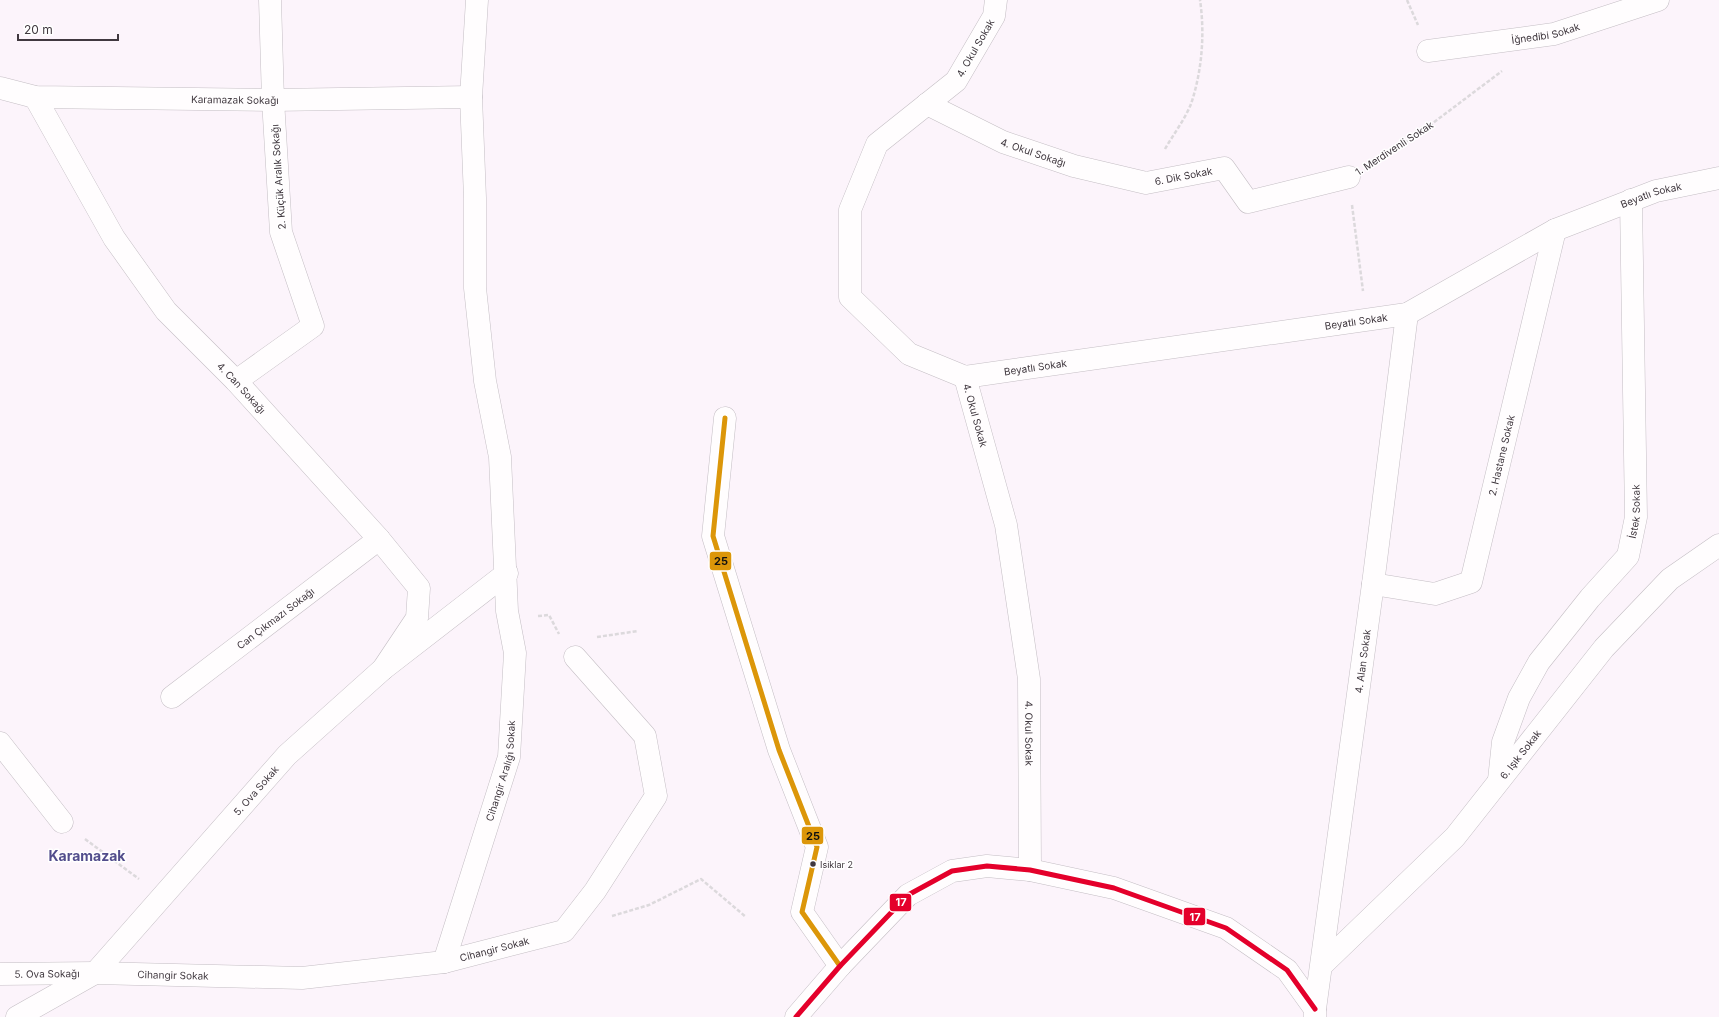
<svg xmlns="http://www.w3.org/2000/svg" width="1719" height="1017" viewBox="0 0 1719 1017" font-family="Inter,sans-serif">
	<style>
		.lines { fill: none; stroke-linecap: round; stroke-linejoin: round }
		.street-casing { stroke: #c4bec4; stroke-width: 23 }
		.secondary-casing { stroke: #c4bec4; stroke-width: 23 }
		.path { stroke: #dcd9dc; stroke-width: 2.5; stroke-dasharray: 4 2; stroke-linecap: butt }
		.street { stroke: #fffdfe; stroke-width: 22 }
		.secondary { stroke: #fffdfe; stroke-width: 22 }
		.bus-1-casing { stroke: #fff; stroke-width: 8 }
		.bus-2-casing { stroke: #fff; stroke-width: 8 }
		.bus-1 { stroke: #dc9609; stroke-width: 5 }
		.bus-2 { stroke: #e4002b; stroke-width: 5 }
		.bus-dot { fill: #40383f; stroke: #fff; stroke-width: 1.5 }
		.labels { text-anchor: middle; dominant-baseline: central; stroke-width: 3; stroke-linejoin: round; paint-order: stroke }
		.bus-label { font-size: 9px; fill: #40383f; stroke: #fff; text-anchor: start }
		.street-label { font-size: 10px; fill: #40383f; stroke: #fff }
		.district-label { font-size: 14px; font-weight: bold; fill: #524d8c; stroke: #fff }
		.line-badge { stroke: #fff; stroke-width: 1.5 }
		.badge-label { font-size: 11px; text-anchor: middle; font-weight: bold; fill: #fff }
		.pale-badge-label { font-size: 11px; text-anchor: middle; font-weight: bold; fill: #111 }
	</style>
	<rect width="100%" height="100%" fill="#fcf4fb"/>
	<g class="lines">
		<g class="street-casing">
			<g id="street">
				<path id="s1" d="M996 0 994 16 956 81 877 144 850 210V297L909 354 965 377 1006 525 1029 679 1030 870"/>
				<path id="s2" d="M1428 51 1554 34 1658 0"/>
				<path id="s3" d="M0 88 35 97 273 100 471 97"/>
				<path id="s4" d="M35 97 114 238 166 311 236 381 379 539 419 588 417 618 383 669"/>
				<path id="s5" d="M927 104 1003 142 1074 166 1146 183 1224 168 1248 202 1349 177"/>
				<path id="s6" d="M965 377 1407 314 1555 230 1656 191 1719 178"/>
				<path d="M236 381 313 326 281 232 273 100 270 0"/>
				<path d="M725 418 713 536 779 750 817 847 802 912 840 966"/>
				<path id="s7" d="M1373 584 1435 594 1471 582 1555 230"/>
				<path id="s8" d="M172 697 379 539"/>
				<path d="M0 743 62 822"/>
				<path id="s9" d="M1499 780 1503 742 1519 698 1539 662 1590 598 1628 556 1636 517 1631 200"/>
				<path id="s10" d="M444 962 509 757 515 653 507 611 500 457 485 381 475 288V198L471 97 477 0"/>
				<path id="s11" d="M1322 965 1455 837 1604 648 1670 579 1719 545"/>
				<path id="s12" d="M0 974 95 973 302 978 444 962 564 931 595 891 656 796 645 736 575 657"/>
				<path id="s13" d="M1315 1009 1373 584 1407 314"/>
				<path id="s14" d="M17 1017 95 973 287 755 383 669 507 573"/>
			</g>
		</g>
		<g class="secondary-casing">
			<path id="secondary" d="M796 1017 840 966 908 895 952 871 987 866 1030 870 1114 888 1226 928 1287 970 1315 1009V1017"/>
		</g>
		<g class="path">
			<path d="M1407 0 1418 25"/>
			<path d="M1165 149C1173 135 1185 119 1191 104 1202 71 1205 34 1200 0"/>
			<path d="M1374 162 1417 135 1502 71"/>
			<path d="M1352 205 1363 291"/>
			<path d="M538 616 549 615 559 634"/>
			<path d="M597 637 638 631"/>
			<path d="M85 839 139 879"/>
			<path d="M612 916 649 905 701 879 746 917"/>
		</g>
		<use href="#street" class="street"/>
		<use href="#secondary" class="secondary"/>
		<g class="bus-1-casing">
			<path id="bus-1" d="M725 418 713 536 779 750 817 847 802 912 840 966"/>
		</g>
		<g class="bus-2-casing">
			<path id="bus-2" d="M796 1017 840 966 908 895 952 871 987 866 1030 870 1114 888 1226 928 1287 970 1315 1009"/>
		</g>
		<use href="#bus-1" class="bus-1"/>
		<use href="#bus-2" class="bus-2"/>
	</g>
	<circle class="bus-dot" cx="813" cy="864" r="3.5"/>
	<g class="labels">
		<g class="bus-label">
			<text x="820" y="864">Isiklar 2</text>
		</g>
		<g class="street-label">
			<text stroke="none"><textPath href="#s2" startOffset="119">İğnedibi Sokak</textPath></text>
			<text transform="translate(975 48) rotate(-60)">4. Okul Sokak</text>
			<text stroke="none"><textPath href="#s3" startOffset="236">Karamazak Sokağı</textPath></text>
			<text transform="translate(1394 148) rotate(-33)">1. Merdivenli Sokak</text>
			<text stroke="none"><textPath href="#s5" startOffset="117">4. Okul Sokağı</textPath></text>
			<text stroke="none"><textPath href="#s5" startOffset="272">6. Dik Sokak</textPath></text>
			<text transform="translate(278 177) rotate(-94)">2. Küçük Aralık Sokağı</text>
			<text stroke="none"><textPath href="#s6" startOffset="719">Beyatlı Sokak</textPath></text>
			<text stroke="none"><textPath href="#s6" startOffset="395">Beyatlı Sokak</textPath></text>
			<text stroke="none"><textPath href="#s6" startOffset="71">Beyatlı Sokak</textPath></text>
			<text stroke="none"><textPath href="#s4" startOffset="359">4. Can Sokağı</textPath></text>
			<text stroke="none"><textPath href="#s1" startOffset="533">4. Okul Sokak</textPath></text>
			<text stroke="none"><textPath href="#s7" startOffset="231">2. Hastane Sokak</textPath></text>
			<text stroke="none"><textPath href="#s9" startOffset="310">İstek Sokak</textPath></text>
			<text stroke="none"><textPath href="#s8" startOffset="130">Can Çıkmazı Sokağı</textPath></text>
			<text stroke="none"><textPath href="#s13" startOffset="351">4. Alan Sokak</textPath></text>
			<text stroke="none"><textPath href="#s1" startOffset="857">4. Okul Sokak</textPath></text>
			<text stroke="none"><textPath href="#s11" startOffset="290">6. Işık Sokak</textPath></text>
			<text stroke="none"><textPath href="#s10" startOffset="200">Cihangir Aralığı Sokak</textPath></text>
			<text stroke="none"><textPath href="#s14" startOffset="333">5. Ova Sokak</textPath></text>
			<text stroke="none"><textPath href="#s12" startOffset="497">Cihangir Sokak</textPath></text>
			<text stroke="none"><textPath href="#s12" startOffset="47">5. Ova Sokağı</textPath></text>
			<text stroke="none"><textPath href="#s12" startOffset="173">Cihangir Sokak</textPath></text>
		</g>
		<g class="district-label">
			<text x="87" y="855">Karamazak</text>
		</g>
	</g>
	<g class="line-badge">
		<rect x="709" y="551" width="23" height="20" rx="4" fill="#dc9609"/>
		<rect x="801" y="826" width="23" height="19" rx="4" fill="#dc9609"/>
		<rect x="889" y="893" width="23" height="19" rx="4" fill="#e4002b"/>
		<rect x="1183" y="907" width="23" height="19" rx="4" fill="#e4002b"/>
	</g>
	<g class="badge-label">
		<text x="901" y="906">17</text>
		<text x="1195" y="921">17</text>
	</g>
	<g class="pale-badge-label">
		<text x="721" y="565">25</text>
		<text x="813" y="840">25</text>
	</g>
	<path d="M18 34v6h100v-6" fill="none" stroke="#40383f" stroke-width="2"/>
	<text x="24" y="34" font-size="12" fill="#40383f" stroke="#ffffff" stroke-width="3" paint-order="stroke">20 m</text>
</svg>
